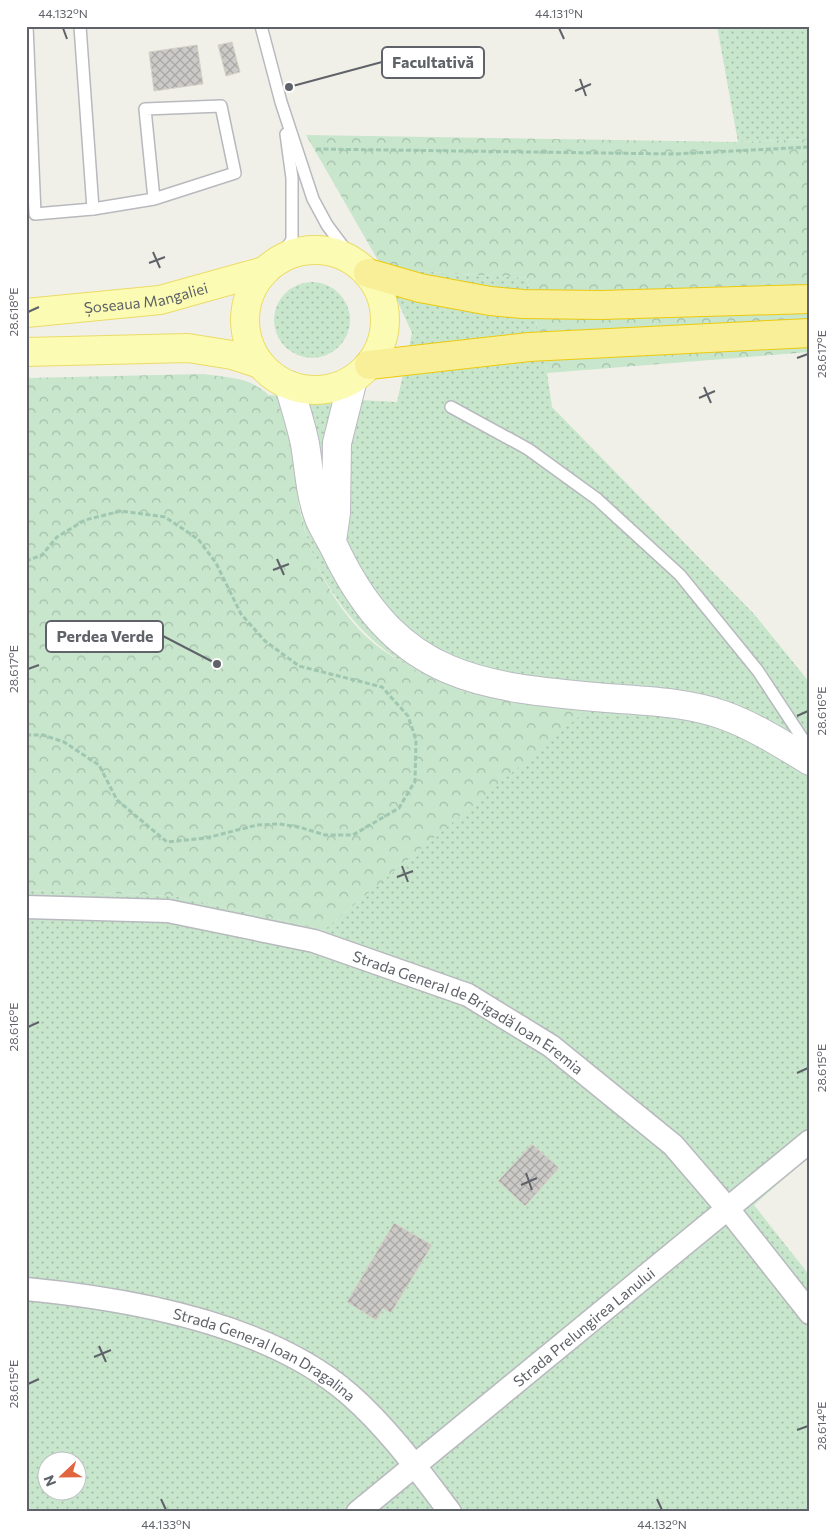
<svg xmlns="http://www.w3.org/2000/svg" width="836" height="1538" viewBox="0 0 836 1538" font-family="Commissioner,sans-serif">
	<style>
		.grass { fill: url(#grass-dots); fill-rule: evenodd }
		.forest { fill: url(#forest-crowns) }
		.building { fill: url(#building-cross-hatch); stroke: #d5d3c7 }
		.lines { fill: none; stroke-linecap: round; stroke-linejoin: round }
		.lane-casing { stroke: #b8b9be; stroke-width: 14 }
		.street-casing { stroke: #b8b9be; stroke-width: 25 }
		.secondary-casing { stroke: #b9bbc1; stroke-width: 30 }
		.primary-casing { stroke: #ebdb67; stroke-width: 30 }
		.highway-casing { stroke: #edca0c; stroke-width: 30 }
		.path { stroke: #a0c7b1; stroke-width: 3; stroke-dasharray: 5 2.5; stroke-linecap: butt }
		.lane { stroke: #fff; stroke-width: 11 }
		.street { stroke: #fff; stroke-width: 22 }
		.secondary { stroke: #fff; stroke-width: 28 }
		.primary { stroke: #fbfbb3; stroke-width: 28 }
		.highway { stroke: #f8ef98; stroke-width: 28 }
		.ticks { fill: none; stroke: #5f6268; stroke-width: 2 }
		.labels { text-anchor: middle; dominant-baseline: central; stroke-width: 4; stroke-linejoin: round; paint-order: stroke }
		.street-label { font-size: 15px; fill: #5f6268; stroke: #fff }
		.leader { fill: none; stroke: #5f6268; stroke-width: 2 }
		.callout-dot { fill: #5f6268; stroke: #fff; stroke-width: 2 }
		.callout { fill: #fff; stroke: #5f6268; stroke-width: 2 }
		.callout-label { font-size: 16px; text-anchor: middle; font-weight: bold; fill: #5f6268 }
		.neatline { fill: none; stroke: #5f6268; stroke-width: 2 }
		.ticks-label { font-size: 12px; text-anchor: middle; fill: #5f6268 }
	</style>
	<defs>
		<pattern id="grass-dots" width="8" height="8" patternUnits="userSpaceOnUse" patternTransform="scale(1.25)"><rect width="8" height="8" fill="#c7e6cc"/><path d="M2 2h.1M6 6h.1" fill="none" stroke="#a5bea9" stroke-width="1.8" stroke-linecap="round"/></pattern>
		<pattern id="forest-crowns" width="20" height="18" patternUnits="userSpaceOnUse" patternTransform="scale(1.25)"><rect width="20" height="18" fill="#c7e6cc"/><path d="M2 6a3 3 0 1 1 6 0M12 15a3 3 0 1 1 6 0" fill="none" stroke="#a5bea9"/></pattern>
		<pattern id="building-cross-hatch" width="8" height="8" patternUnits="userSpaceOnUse" patternTransform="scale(1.25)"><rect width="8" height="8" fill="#cccac6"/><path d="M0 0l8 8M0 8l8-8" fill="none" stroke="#a9a7a5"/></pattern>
	</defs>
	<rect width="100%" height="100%" fill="#f1f0e8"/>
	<g class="grass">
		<path d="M717 26H810V139L738 142Z"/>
		<path d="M383 269 527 278 547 373 552 407 754 614 810 683V1156L754 1205 810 1276V1512H26V890L175 896 324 930 587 709C552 704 513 703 478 695 391 674 320 606 302 517 293 473 298 435 269 395L397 402 412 333ZM48 1460H78V1490H48Z"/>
		<circle cx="312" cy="320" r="38"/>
	</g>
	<g class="forest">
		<path d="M306 135 738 142 810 139V352L547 373 527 278 383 269Z"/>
		<path d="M204 374C222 377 243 377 258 387 301 412 292 478 302 519 314 568 341 621 384 651 413 670 445 688 479 695 515 703 552 704 588 709L324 930 175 896 26 890V378Z"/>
	</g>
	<g class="building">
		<path d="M232 42 240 72 226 76 218 45Z"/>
		<path d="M197 45 203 84 154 91 149 52Z"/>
		<path d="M532 1144 559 1168 525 1206 498 1181Z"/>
		<path d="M394 1223 432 1245 391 1313 383 1308 376 1320 347 1302Z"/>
	</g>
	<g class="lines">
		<g class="lane-casing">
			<g id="lane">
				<path d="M27 26 35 214 93 209 154 199 145 109 221 106 235 173 154 199"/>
				<path d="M80 26 93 209"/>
				<path d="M261 26 281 102 313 199 327 225 354 261"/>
				<path d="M278 260 292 240V178L286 134"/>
				<path d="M451 407 528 449 597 499 680 575 758 671 810 750"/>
			</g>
		</g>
		<g class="street-casing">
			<g id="street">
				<path id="s1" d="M26 907 168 911 314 941 468 995 551 1046 673 1145 728 1209 810 1313"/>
				<path id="s2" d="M26 1289C131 1299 267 1323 349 1394 388 1428 419 1471 450 1512"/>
				<path id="s3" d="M358 1512 810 1141"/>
			</g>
		</g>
		<g class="secondary-casing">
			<g id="secondary">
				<path d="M289 385C294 404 301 424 305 444 309 468 310 494 319 518 324 530 332 542 338 555 400 680 481 687 607 698 646 701 687 702 723 715 754 726 782 744 810 761"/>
				<path d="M332 541 336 513 337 443 353 379"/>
			</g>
		</g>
		<g class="primary-casing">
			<g id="primary">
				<circle cx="315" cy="320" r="70"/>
				<path id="s4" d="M26 313 160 300 264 271"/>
				<path d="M26 352 188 348 232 355 260 364"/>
			</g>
		</g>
		<g class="highway-casing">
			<g id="highway">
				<path d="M368 273 420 288 490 301 523 304 601 305 810 299"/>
				<path d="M369 365 529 347 810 333"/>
			</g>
		</g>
		<g class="path">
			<path d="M316 149 675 154 810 147"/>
			<path d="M26 561 42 555 57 537 85 520 121 511 165 517 198 539 216 563 241 614 265 641 299 666 382 687 408 716 416 740 415 781 399 808 353 835H325L299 827 279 824 257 825 206 838 167 842 117 800 99 765 64 742 43 735H26"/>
		</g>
		<use href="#lane" class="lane"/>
		<use href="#street" class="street"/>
		<use href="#secondary" class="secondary"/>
		<use href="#primary" class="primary"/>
		<use href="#highway" class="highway"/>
	</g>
	<path class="ticks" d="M63 28 67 39M559 28 564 39M580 79 586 96M575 91 591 84M153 252 160 268M149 263 165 257M28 312 39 307M797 358 808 354M704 387 711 403M699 398 715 391M277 559 284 575M273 570 289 564M28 669 39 665M797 716 808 711M402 866 408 882M397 877 413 871M28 1027 39 1022M797 1073 808 1068M526 1173 532 1190M521 1185 537 1178M99 1346 106 1362M94 1357 111 1350M28 1384 39 1379M797 1430 808 1426M161 1499 166 1510M657 1499 662 1510"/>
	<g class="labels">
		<g class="street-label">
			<text stroke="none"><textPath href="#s4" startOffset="121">Șoseaua Mangaliei</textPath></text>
			<text stroke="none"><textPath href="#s1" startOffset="462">Strada General de Brigadă Ioan Eremia</textPath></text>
			<text stroke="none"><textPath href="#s3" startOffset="292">Strada Prelungirea Lanului</textPath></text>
			<text stroke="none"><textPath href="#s2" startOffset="250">Strada General Ioan Dragalina</textPath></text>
		</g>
	</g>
	<path class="leader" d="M289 87L382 62M217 664L163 636"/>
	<g class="callout-dot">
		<circle cx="289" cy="87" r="5"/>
		<circle cx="217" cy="664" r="5"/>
	</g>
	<g class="callout">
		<rect x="382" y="47" width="102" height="31" rx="5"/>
		<rect x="46" y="621" width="117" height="31" rx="5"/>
	</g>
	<g class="callout-label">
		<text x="433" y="68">Facultativă</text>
		<text x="105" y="642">Perdea Verde</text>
	</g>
	<rect width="836" height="1538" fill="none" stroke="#ffffff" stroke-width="55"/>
	<g transform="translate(62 1476) rotate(248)"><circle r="24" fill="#ffffff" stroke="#bfc0c3"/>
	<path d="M0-4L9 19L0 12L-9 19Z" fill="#e1653e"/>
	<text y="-8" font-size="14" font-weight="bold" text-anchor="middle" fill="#5f6268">N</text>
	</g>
	<rect x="28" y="28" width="780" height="1482" class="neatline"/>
	<g class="ticks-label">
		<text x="63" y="18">44.132°N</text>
		<text x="559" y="18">44.131°N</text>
		<text transform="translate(14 312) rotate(-90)" y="4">28.618°E</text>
		<text transform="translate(822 354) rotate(-90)" y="4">28.617°E</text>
		<text transform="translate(14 669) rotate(-90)" y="4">28.617°E</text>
		<text transform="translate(822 711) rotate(-90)" y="4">28.616°E</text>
		<text transform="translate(14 1027) rotate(-90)" y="4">28.616°E</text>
		<text transform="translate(822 1068) rotate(-90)" y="4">28.615°E</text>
		<text transform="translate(14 1384) rotate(-90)" y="4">28.615°E</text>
		<text transform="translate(822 1426) rotate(-90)" y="4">28.614°E</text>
		<text x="166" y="1529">44.133°N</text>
		<text x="662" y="1529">44.132°N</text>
	</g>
</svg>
